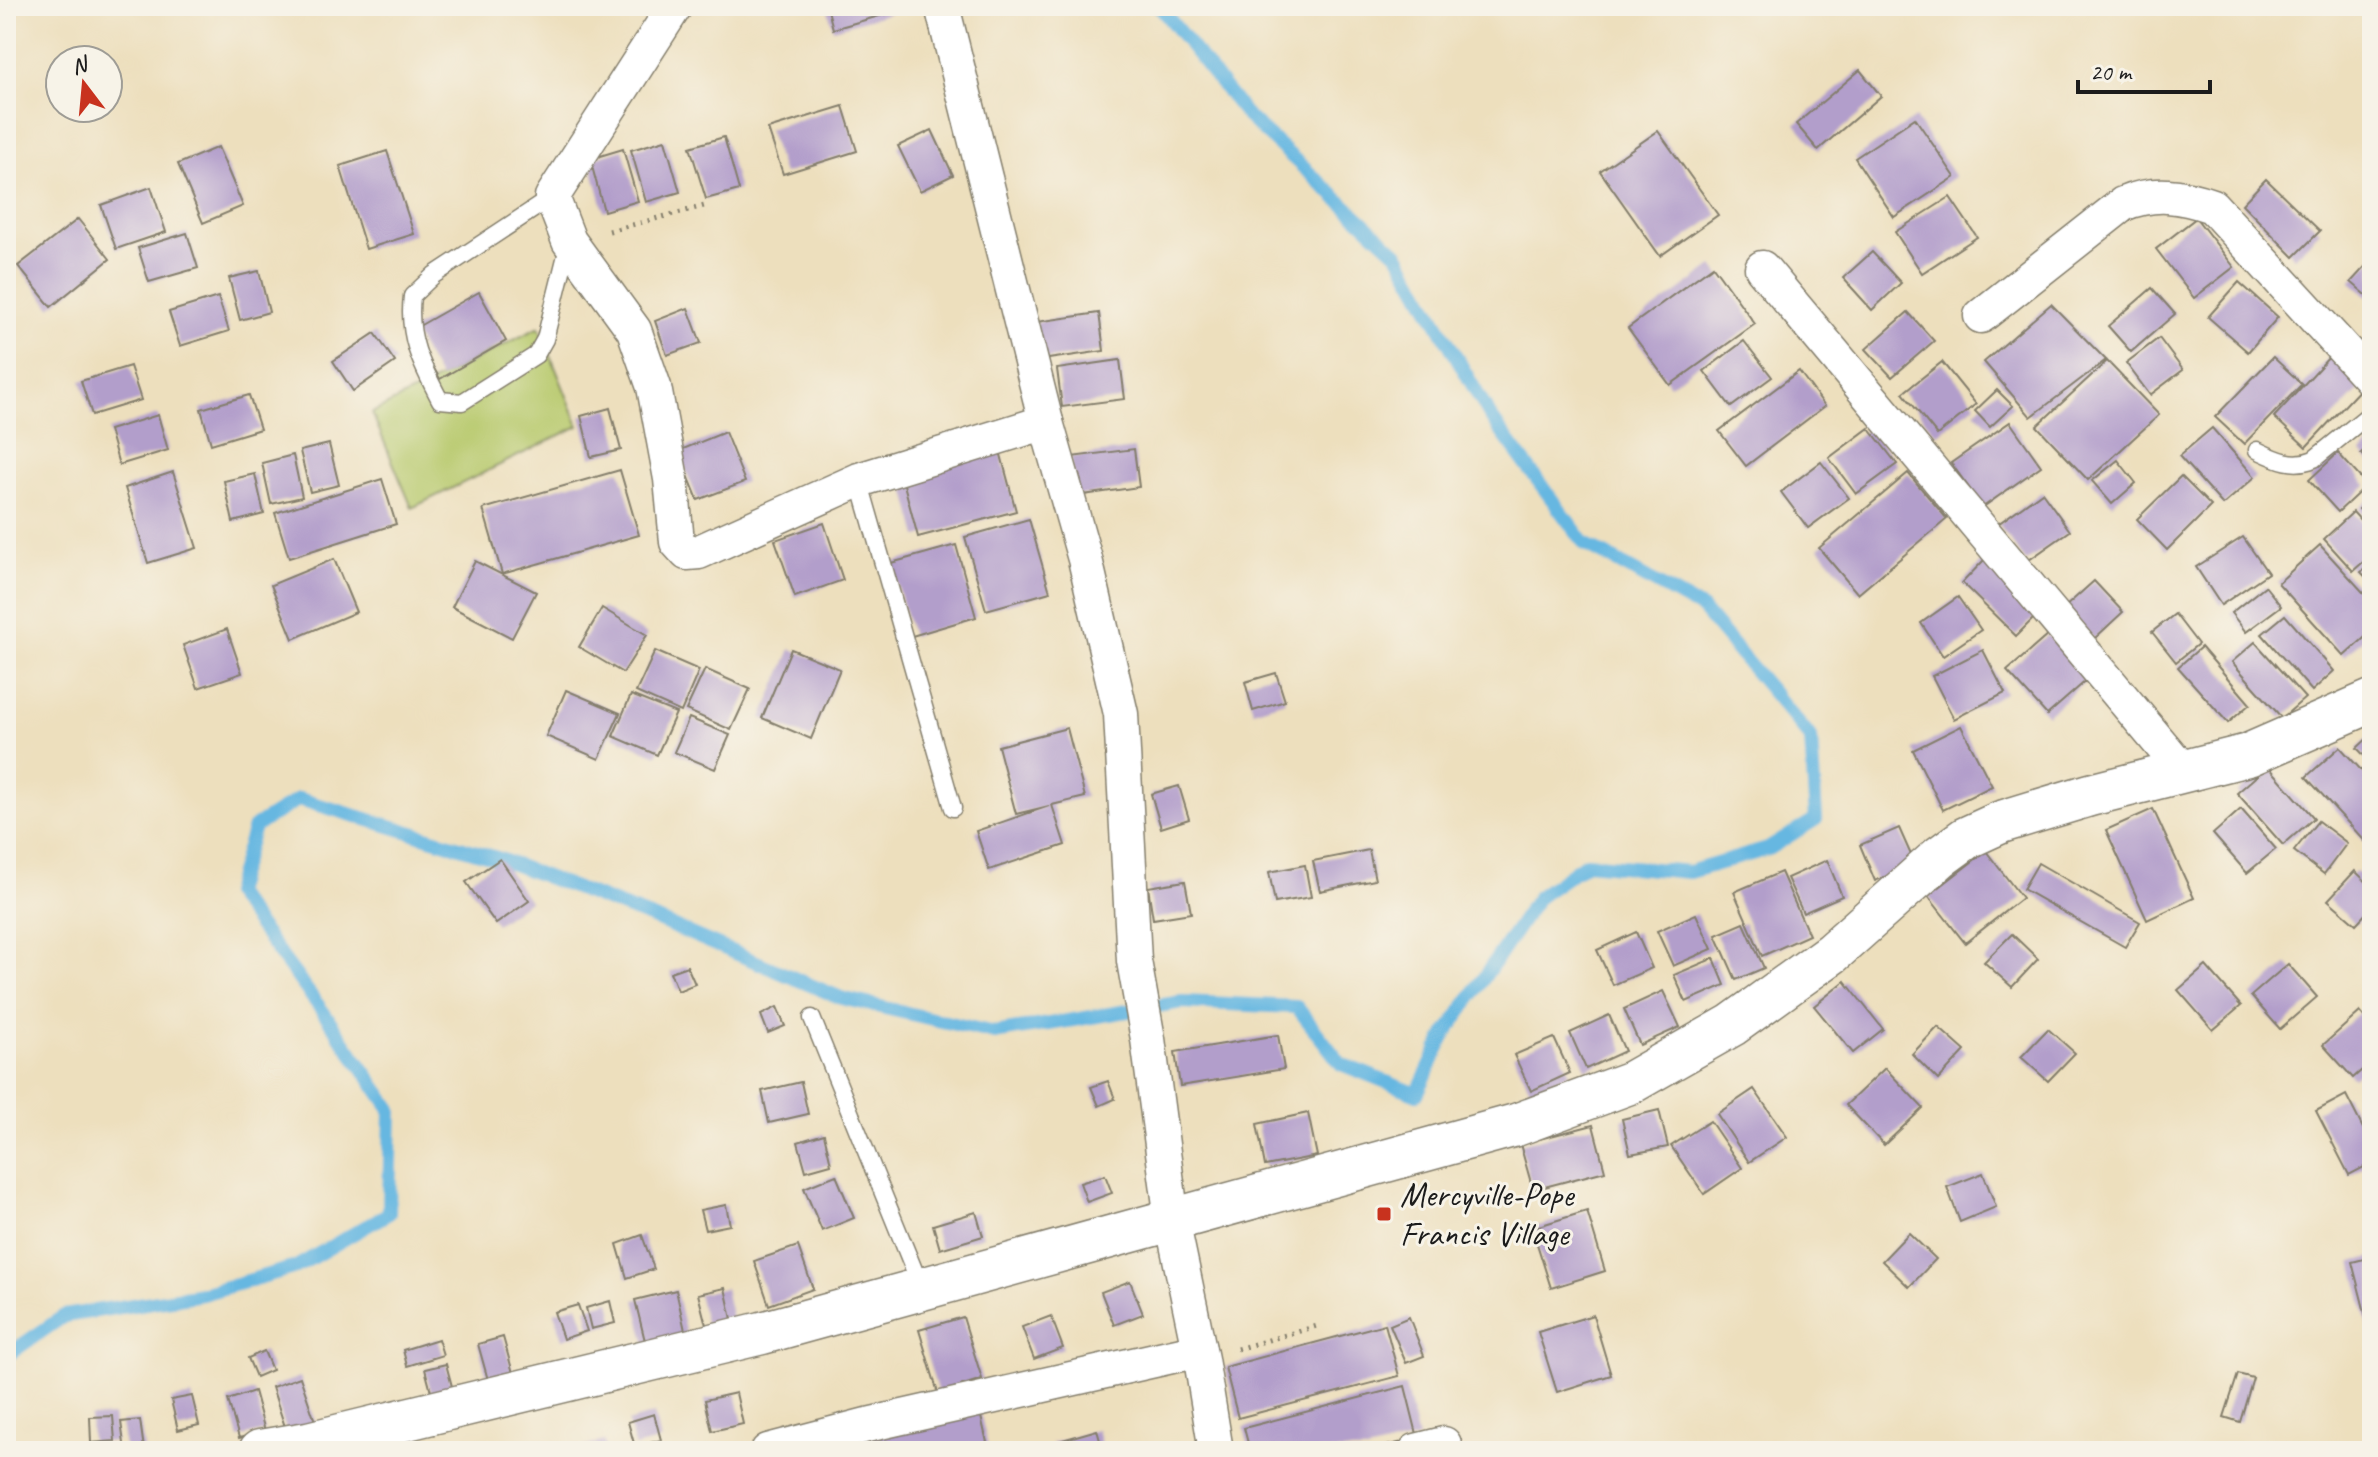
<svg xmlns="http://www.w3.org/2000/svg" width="2378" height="1457" viewBox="0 0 2378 1457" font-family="Caveat,sans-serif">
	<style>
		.green { fill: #b7c96c; stroke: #6a7244; stroke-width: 2 }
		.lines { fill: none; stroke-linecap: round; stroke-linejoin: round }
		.stream { stroke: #66b7e1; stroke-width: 14 }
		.building { fill: #b29ecb }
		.service-casing { stroke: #847e6c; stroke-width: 19 }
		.minor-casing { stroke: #847e6c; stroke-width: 37 }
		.tertiary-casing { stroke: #847e6c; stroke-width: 45 }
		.path { stroke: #847e6c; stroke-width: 5; stroke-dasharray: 2 6; stroke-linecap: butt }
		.service { stroke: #fff; stroke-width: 16 }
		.minor { stroke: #fff; stroke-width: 34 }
		.tertiary { stroke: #fff; stroke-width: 42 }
		.poi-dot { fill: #c8321e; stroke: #f7f3e8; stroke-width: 3 }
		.labels { text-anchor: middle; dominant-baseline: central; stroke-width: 6; stroke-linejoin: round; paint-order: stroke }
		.poi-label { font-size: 34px; fill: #1c1c1c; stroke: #f7f3e8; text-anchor: start }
	</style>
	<rect width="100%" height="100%" fill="#f7f3e8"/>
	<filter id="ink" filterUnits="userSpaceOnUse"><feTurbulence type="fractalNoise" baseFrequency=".0125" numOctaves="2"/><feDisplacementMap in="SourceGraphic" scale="16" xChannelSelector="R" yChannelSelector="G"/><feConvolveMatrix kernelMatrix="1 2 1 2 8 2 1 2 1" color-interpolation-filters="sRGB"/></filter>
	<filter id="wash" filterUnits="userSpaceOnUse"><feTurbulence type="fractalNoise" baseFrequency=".006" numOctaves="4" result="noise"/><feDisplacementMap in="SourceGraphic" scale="32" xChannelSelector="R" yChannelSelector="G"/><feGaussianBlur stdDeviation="1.8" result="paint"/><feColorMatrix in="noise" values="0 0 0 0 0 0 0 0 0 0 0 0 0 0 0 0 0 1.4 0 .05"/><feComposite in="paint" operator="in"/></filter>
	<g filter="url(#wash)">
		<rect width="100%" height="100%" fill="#eddfbd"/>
		<path class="green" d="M539 327 579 426 412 508 372 413Z"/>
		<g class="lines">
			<path class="stream" d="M6 1356 64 1316 202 1294 296 1267 389 1213 391 1109 324 1013 234 893 254 827 299 799 500 859 660 921 841 998 994 1033 1182 1002 1297 1007 1341 1064 1417 1094 1444 1037 1538 897 1586 863 1689 872 1768 849 1816 819 1811 738 1702 609 1585 544 1490 416 1398 254 1246 115 1159 6"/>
		</g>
		<g id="blocks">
			<g class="building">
				<path d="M827 6H888L890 13 833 29Z"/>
				<path d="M1860 70 1881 96 1818 150 1796 124Z"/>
				<path d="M843 106 857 151 783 174 768 129Z"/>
				<path d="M1915 118 1955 177 1894 217 1855 158Z"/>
				<path d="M932 130 953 175 920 191 898 146Z"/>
				<path d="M1658 131 1718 215 1660 256 1600 171Z"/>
				<path d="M724 137 739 190 706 199 690 147Z"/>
				<path d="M665 140 680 192 646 202 631 150Z"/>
				<path d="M218 147 243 206 203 223 178 164Z"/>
				<path d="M623 149 638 201 604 211 590 159Z"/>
				<path d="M387 151 414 234 366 249 340 166Z"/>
				<path d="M2266 179 2320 231 2294 257 2242 204Z"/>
				<path d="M151 187 166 232 116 249 101 205Z"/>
				<path d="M1950 197 1977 237 1922 273 1895 232Z"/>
				<path d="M2196 218 2234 267 2194 298 2156 249Z"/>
				<path d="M78 219 110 259 51 307 18 266Z"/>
				<path d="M187 233 198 268 149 282 138 248Z"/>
				<path d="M1872 252 1901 283 1872 310 1843 278Z"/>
				<path d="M2372 259V300L2351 282Z"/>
				<path d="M1713 266 1755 324 1670 385 1628 328Z"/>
				<path d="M259 271 269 312 240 320 229 278Z"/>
				<path d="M2239 282 2278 317 2248 352 2208 317Z"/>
				<path d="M2152 288 2175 314 2131 352 2108 326Z"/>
				<path d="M479 292 506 341 440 379 412 330Z"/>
				<path d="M218 297 229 331 180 346 169 312Z"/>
				<path d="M2051 304 2106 360 2031 417 1984 362Z"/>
				<path d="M688 308 701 343 667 355 655 321Z"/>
				<path d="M1908 312 1934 341 1892 377 1866 349Z"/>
				<path d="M1099 313 1104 351 1041 360 1036 322Z"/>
				<path d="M375 333 395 362 353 391 333 361Z"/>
				<path d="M2159 338 2183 370 2150 395 2126 363Z"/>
				<path d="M1744 341 1772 377 1731 407 1704 371Z"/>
				<path d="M2331 355 2364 385 2306 447 2274 417Z"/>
				<path d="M2273 357 2302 384 2244 444 2215 417Z"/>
				<path d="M1120 360 1125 399 1062 407 1057 369Z"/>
				<path d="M2107 361 2159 415 2088 480 2037 426Z"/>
				<path d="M1942 362 1976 404 1937 435 1903 393Z"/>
				<path d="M130 366 141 400 92 415 81 381Z"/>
				<path d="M1799 371 1825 406 1746 466 1719 431Z"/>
				<path d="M1997 390 2013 406 1990 427 1975 411Z"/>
				<path d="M249 395 260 429 211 444 201 409Z"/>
				<path d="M610 408 621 450 591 457 581 416Z"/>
				<path d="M158 415 168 450 119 465 109 430Z"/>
				<path d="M2010 422 2041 466 1983 507 1951 463Z"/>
				<path d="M1869 428 1897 464 1856 494 1829 458Z"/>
				<path d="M2212 428 2255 477 2223 505 2179 456Z"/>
				<path d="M725 432 745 482 698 500 678 451Z"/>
				<path d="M2372 443V464L2361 453Z"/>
				<path d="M329 444 339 485 310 492 300 451Z"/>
				<path d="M1134 449 1139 487 1076 496 1071 457Z"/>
				<path d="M1000 451 1016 511 918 537 902 477Z"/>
				<path d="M2338 453 2367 485 2338 512 2309 480Z"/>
				<path d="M293 455 302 497 271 504 262 463Z"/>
				<path d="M2118 460 2136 483 2112 504 2092 481Z"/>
				<path d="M1821 462 1849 498 1808 528 1781 492Z"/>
				<path d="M620 470 639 535 502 574 483 509Z"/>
				<path d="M173 472 197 548 148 563 125 488Z"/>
				<path d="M1908 473 1947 519 1858 594 1819 548Z"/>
				<path d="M255 474 264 514 233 522 224 481Z"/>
				<path d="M2181 476 2211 506 2167 550 2137 519Z"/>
				<path d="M382 479 396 524 289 558 275 513Z"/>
				<path d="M2042 492 2070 531 2026 562 1998 524Z"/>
				<path d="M2372 497V523L2359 509Z"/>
				<path d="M2353 512 2372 533V554L2353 571 2324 539Z"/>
				<path d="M1029 519 1050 592 986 610 965 537Z"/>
				<path d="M824 523 843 580 795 597 775 540Z"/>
				<path d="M2243 537 2268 573 2221 605 2196 567Z"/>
				<path d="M956 545 976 617 912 636 891 563Z"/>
				<path d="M2320 545 2372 602V631L2344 656 2278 583Z"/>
				<path d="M334 559 356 612 293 639 271 585Z"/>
				<path d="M1985 559 2040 612 2016 636 1962 583Z"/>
				<path d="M475 561 536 592 512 638 452 607Z"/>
				<path d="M2372 563V584L2361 572Z"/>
				<path d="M2094 581 2123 612 2094 639 2065 607Z"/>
				<path d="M2265 586 2281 606 2246 632 2231 613Z"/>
				<path d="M1958 597 1981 630 1943 656 1921 623Z"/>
				<path d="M602 608 647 635 623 673 579 647Z"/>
				<path d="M2175 614 2198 644 2176 662 2152 632Z"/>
				<path d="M2285 615 2334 671 2312 691 2262 634Z"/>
				<path d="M227 629 242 673 198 688 183 645Z"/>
				<path d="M2048 635 2088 679 2047 715 2007 671Z"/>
				<path d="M2255 642 2305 698 2282 718 2232 662Z"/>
				<path d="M2201 647 2250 704 2228 723 2178 667Z"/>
				<path d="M791 649 840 669 811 739 762 718Z"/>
				<path d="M1983 650 2005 693 1954 719 1932 676Z"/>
				<path d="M655 651 699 670 681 712 636 692Z"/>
				<path d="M705 669 750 689 731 730 686 710Z"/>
				<path d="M1276 673 1285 701 1253 711 1245 682Z"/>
				<path d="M566 690 620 713 599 759 546 736Z"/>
				<path d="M631 695 676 713 657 755 613 736Z"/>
				<path d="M689 718 730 735 715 769 674 752Z"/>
				<path d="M1961 726 1992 786 1943 810 1913 750Z"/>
				<path d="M1067 728 1085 797 1052 805 1065 845 989 870 976 831 1049 806 1016 814 998 746Z"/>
				<path d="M2372 734V764L2357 748Z"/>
				<path d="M2340 747 2372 782V849L2306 777Z"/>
				<path d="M2268 766 2314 818 2283 845 2237 793Z"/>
				<path d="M1179 786 1189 819 1161 828 1151 794Z"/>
				<path d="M2153 809 2194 898 2147 920 2106 830Z"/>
				<path d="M2241 809 2276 849 2247 873 2213 834Z"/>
				<path d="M2318 821 2347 843 2324 874 2294 851Z"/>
				<path d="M1899 828 1915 864 1875 881 1860 845Z"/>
				<path d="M1369 850 1375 880 1320 891 1313 861Z"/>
				<path d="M1986 851 2022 898 1965 943 1928 896Z"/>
				<path d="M500 859 529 901 496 924 466 882Z"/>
				<path d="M1827 860 1842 896 1803 913 1787 878Z"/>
				<path d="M2038 863 2140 922 2125 947 2023 889Z"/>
				<path d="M1305 865 1311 897 1275 903 1269 872Z"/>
				<path d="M2355 871 2372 887V907L2356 924 2328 900Z"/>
				<path d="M1781 872 1809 935 1762 956 1734 892Z"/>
				<path d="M1185 881 1191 913 1153 919 1148 887Z"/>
				<path d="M1696 914 1712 949 1673 966 1657 931Z"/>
				<path d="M1744 923 1764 968 1736 980 1716 935Z"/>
				<path d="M1636 932 1652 968 1613 985 1597 950Z"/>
				<path d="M2012 934 2038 959 2012 987 1984 962Z"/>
				<path d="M1714 958 1725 985 1686 1002 1674 975Z"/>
				<path d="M2288 964 2317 997 2280 1029 2251 996Z"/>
				<path d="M687 966 695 984 678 991 670 972Z"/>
				<path d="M2206 966 2241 1006 2213 1030 2178 990Z"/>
				<path d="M1845 981 1883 1029 1853 1053 1814 1006Z"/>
				<path d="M1663 991 1680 1027 1640 1045 1624 1009Z"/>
				<path d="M777 1007 785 1026 768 1033 761 1015Z"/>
				<path d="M2360 1012 2372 1026V1061L2353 1078 2323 1045Z"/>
				<path d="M1609 1015 1625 1051 1586 1069 1570 1033Z"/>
				<path d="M1938 1027 1965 1051 1938 1080 1912 1054Z"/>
				<path d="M2048 1029 2075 1053 2048 1081 2021 1057Z"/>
				<path d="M1278 1035 1284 1069 1180 1086 1175 1052Z"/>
				<path d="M1554 1038 1570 1073 1531 1091 1514 1055Z"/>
				<path d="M1885 1068 1923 1108 1884 1145 1846 1105Z"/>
				<path d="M1108 1081 1115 1099 1099 1106 1091 1087Z"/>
				<path d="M801 1082 808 1114 769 1123 762 1091Z"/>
				<path d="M1754 1089 1787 1137 1749 1162 1717 1114Z"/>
				<path d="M2346 1095 2372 1146V1163L2349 1175 2316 1111Z"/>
				<path d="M1659 1110 1668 1147 1630 1154 1622 1119Z"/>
				<path d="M1308 1113 1317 1156 1265 1166 1257 1124Z"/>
				<path d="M1710 1121 1742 1168 1704 1194 1671 1146Z"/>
				<path d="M1593 1125 1605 1171 1533 1190 1520 1144Z"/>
				<path d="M824 1134 831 1164 806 1171 798 1142Z"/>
				<path d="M1983 1173 1996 1207 1960 1222 1947 1187Z"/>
				<path d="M836 1175 854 1218 822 1231 804 1188Z"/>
				<path d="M1105 1175 1112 1193 1087 1202 1080 1183Z"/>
				<path d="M726 1205 730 1225 705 1230 700 1210Z"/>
				<path d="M1587 1211 1605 1271 1551 1288 1532 1228Z"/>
				<path d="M976 1212 983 1236 940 1249 933 1225Z"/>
				<path d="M1909 1233 1936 1259 1909 1287 1882 1261Z"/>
				<path d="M642 1235 654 1269 627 1278 617 1244Z"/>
				<path d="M798 1246 813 1289 769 1305 754 1261Z"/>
				<path d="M2372 1257V1336H2371L2352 1262Z"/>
				<path d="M1130 1281 1143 1314 1114 1325 1101 1292Z"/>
				<path d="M725 1288 732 1319 706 1325 698 1294Z"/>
				<path d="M676 1290 686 1335 646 1345 635 1300Z"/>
				<path d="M610 1301 615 1323 591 1329 586 1308Z"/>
				<path d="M578 1305 587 1331 563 1339 554 1312Z"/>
				<path d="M1593 1315 1611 1375 1557 1392 1538 1332Z"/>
				<path d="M1051 1316 1063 1348 1034 1359 1022 1327Z"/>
				<path d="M963 1317 982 1379 938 1393 919 1330Z"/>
				<path d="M1409 1317 1424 1356 1406 1363 1390 1325Z"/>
				<path d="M1385 1324 1399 1376 1238 1418 1225 1367Z"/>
				<path d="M503 1337 513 1373 488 1380 478 1344Z"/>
				<path d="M438 1339 443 1355 407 1366 403 1350Z"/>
				<path d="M264 1351 272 1370 256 1377 248 1358Z"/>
				<path d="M446 1364 454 1394 433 1399 425 1369Z"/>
				<path d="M2238 1374 2253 1378 2240 1422 2224 1417Z"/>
				<path d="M300 1377 317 1427 288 1436 272 1387Z"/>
				<path d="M1405 1386 1418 1438 1367 1451H1250L1244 1428Z"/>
				<path d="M254 1391 265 1431 239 1438 228 1400Z"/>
				<path d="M736 1393 743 1424 712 1431 705 1400Z"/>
				<path d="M192 1396 199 1425 178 1430 171 1400Z"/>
				<path d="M979 1408 989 1451H808Z"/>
				<path d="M654 1414 661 1440 635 1447 628 1422Z"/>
				<path d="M113 1416 115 1441 91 1443 90 1417Z"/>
				<path d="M140 1420 144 1449 125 1451 121 1422Z"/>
				<path d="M1097 1430 1103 1451H1055L1052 1443Z"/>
				<path d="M604 1441 607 1451H572V1450Z"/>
			</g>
		</g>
	</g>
	<g filter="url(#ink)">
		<use href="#blocks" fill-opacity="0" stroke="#847e6c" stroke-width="2"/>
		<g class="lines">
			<g class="service-casing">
				<g id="service">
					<path d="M552 197 434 275 412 296C407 337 421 364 440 400L462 402 536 355 545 339 569 243"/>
					<path d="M2257 450C2276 459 2293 468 2314 459L2372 412"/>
					<path d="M859 480 953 808"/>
					<path d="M812 1018 921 1287"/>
				</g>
			</g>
			<g class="minor-casing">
				<g id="minor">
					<path d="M675 6 552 197 569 241 634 330 654 387 671 479 677 542 687 553 699 552 859 480 1046 422"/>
					<path d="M942 6 1046 422 1085 559 1121 714 1134 961 1148 1039 1172 1220 1201 1359 1216 1451"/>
					<path d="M1762 268 2185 773"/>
					<path d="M1981 316 2123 204C2154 191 2181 195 2212 206L2372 380"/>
					<path d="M768 1451 867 1425 1199 1350"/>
					<path d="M1416 1451 1444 1444"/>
				</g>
			</g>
			<g class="tertiary-casing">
				<path id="tertiary" d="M260 1451 308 1443 762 1333 1516 1125 1632 1082 1732 1025 1832 953 1940 857 1966 838 2001 822 2090 795 2248 755 2372 701"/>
			</g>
			<g class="path">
				<path d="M609 231 704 206"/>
				<path d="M1237 1349 1317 1326"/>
			</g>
			<use href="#service" class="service"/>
			<use href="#minor" class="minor"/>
			<use href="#tertiary" class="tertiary"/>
		</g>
	</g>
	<rect class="poi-dot" x="1376" y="1206" width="16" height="16" rx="4"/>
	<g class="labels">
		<g class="poi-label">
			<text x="1400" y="1194">Mercyville-Pope<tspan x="1400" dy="39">Francis Village</tspan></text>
		</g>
	</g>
	<rect width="2378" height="1457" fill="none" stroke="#f7f3e8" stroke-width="32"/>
	<g transform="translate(84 84) rotate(344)"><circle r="38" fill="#f7f3e8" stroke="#9f9d96" stroke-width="2"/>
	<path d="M0-6L14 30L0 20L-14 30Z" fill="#c8321e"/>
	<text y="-12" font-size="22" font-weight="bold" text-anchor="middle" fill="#1c1c1c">N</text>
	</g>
	<path d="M2078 80v12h132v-12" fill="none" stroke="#1c1c1c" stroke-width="4"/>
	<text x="2090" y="80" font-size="24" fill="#1c1c1c" stroke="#f7f3e8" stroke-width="6" paint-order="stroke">20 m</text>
</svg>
